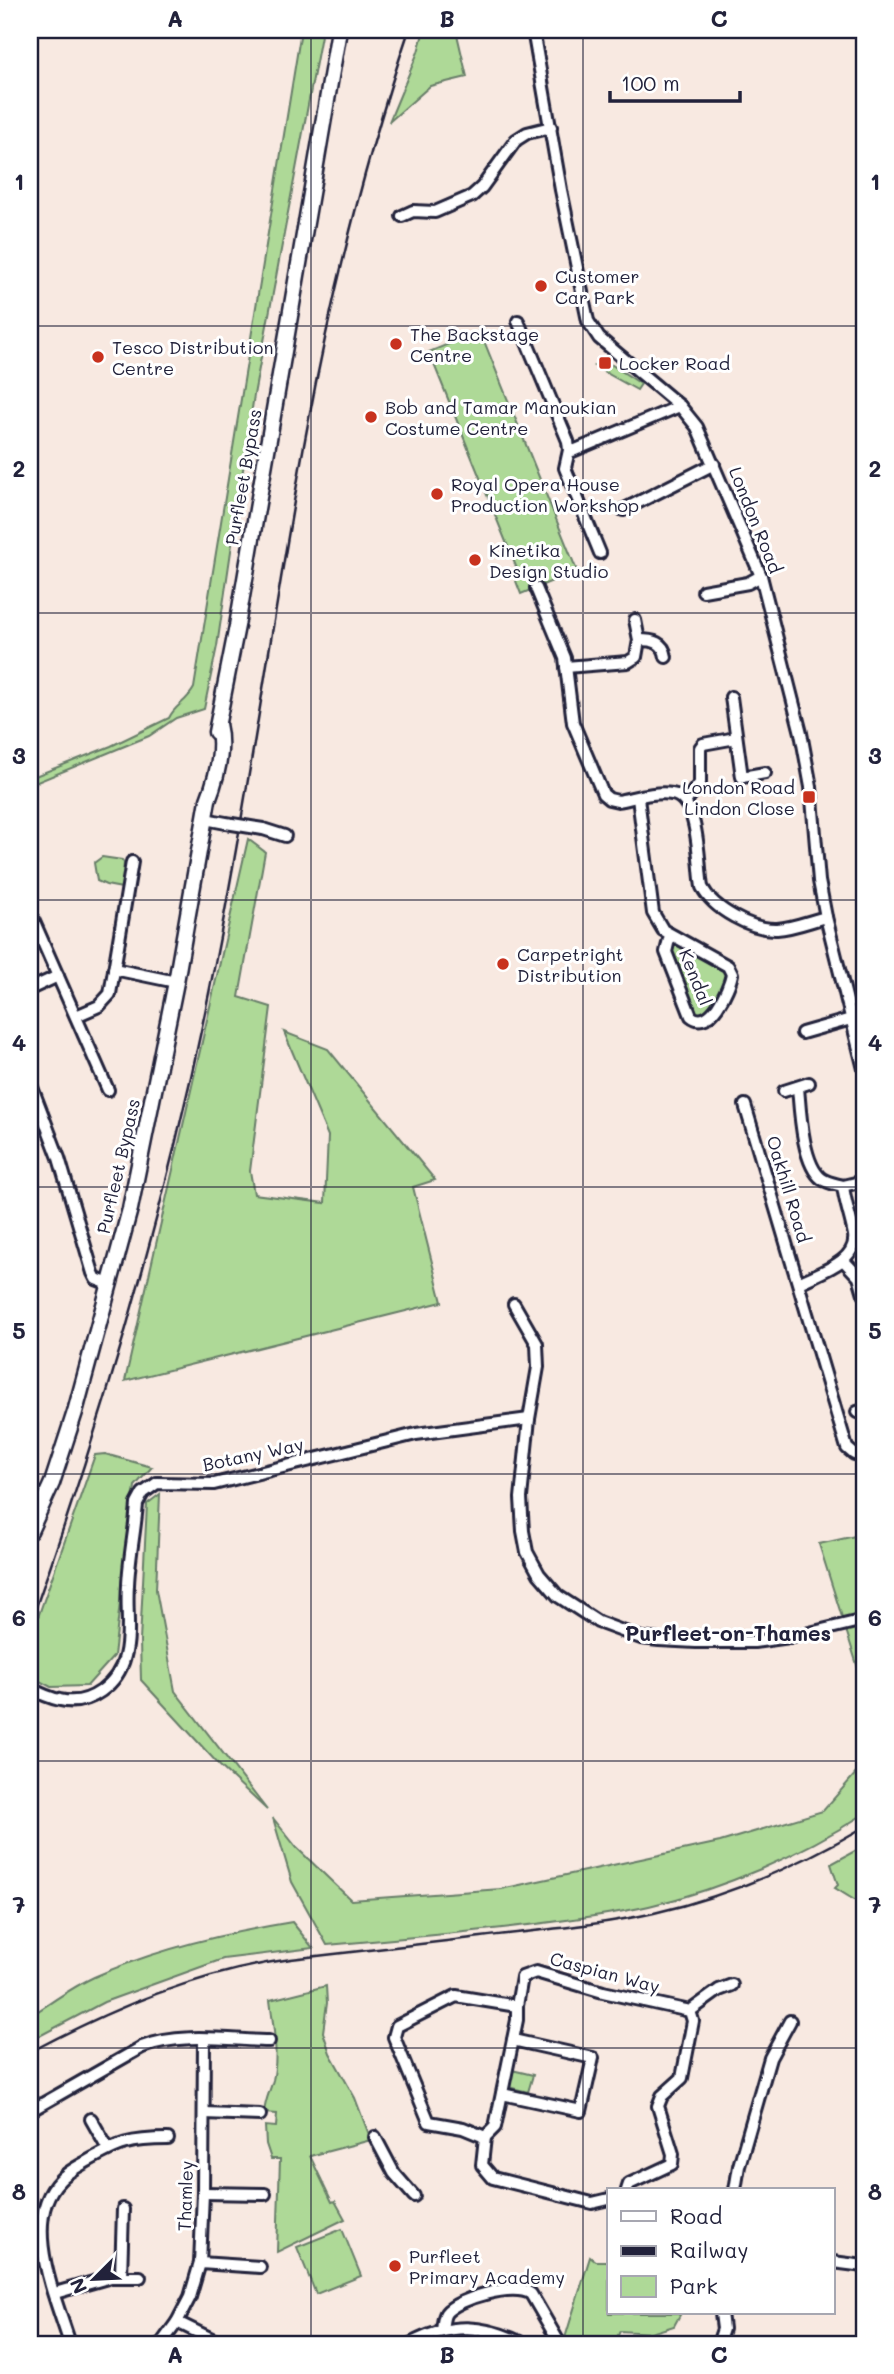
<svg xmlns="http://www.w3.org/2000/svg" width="894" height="2374" viewBox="0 0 894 2374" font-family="Mali,sans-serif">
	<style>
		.green { fill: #aed997; stroke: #687e69; stroke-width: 2 }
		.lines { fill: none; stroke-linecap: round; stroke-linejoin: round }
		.minor-casing { stroke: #22223b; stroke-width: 16 }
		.major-casing { stroke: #22223b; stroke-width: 19 }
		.minor { stroke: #fff; stroke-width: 10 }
		.major { stroke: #fff; stroke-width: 14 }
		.rail { stroke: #22223b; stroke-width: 2.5 }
		.minor-bridge-casing { stroke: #22223b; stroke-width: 16; stroke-linecap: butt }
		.minor-bridge { stroke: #fff; stroke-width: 10 }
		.grid { fill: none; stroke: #22223b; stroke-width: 2; stroke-opacity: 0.55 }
		.poi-dot { fill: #c8321e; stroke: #fff; stroke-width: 2.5 }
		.labels { text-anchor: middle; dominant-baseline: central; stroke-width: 6; stroke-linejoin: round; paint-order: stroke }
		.poi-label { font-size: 18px; fill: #22223b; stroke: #fff; text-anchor: start }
		.street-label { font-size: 18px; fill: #22223b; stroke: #fff }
		.quarter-label { font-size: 21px; font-weight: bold; fill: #22223b; stroke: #fff }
		.neatline { fill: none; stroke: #22223b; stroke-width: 2.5 }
		.grid-label { font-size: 23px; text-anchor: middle; font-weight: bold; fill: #22223b }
	</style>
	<rect width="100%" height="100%" fill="#f8e9e1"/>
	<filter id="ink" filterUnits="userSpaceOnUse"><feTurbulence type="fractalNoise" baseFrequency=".0143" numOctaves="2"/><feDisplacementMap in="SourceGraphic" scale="14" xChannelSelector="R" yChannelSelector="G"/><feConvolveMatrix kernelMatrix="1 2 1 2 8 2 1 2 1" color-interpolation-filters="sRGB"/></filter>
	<g filter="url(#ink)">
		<g class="green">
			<path d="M301 30H322L254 395 217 646 204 709 176 718 149 736 30 785V778L111 746 169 718C175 705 186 703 194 688Z"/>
			<path d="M424 30H456L467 77 430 86 389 122 418 52Z"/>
			<path d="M480 331 577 571 521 594 516 581 517 569 429 352Z"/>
			<path d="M601 362 612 365 641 384 637 390 594 366Z"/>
			<path d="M248 839 265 852 239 997 271 1007 250 1171 254 1194 325 1203 328 1136 284 1032 328 1049 435 1180 413 1187 442 1302 125 1381Z"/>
			<path d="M102 857 122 860 124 863 122 888 106 885 97 881 94 863Z"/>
			<path d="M675 942 727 973V978L708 1012 697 1015 669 947Z"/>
			<path d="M105 1454 152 1467 135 1486 126 1549 114 1656 87 1686 51 1687 30 1676V1640L95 1455Z"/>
			<path d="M160 1494 156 1590 175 1691 267 1810 220 1766 141 1680 140 1641 147 1504Z"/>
			<path d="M864 1534V1687L819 1544Z"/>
			<path d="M864 1764V1814C801 1855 723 1889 649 1906 610 1915 568 1920 528 1925 461 1933 394 1939 327 1945L292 1882 273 1818 297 1848 351 1900 501 1889 720 1842 823 1811Z"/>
			<path d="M864 1846V1906L835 1888 838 1885 831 1864Z"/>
			<path d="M292 1922 313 1948 223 1959 104 2002 30 2041V2016C51 2003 72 1987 94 1977 156 1949 225 1933 292 1922Z"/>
			<path d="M326 1986 327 2003 323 2032 330 2053 355 2098 371 2140 310 2156 332 2202 335 2201 345 2219 277 2252 280 2159H271L266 2144 265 2126 276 2127 277 2114 264 2113C265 2100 270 2091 273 2080 279 2055 273 2025 270 2000Z"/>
			<path d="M512 2070 533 2075 528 2092 508 2087Z"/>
			<path d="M342 2229 361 2276 316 2294 297 2247Z"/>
			<path d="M590 2257 595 2261H609V2313H681L674 2326 651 2333 620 2331 614 2344H569L565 2338Z"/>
		</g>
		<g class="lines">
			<g class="minor-casing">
				<g id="minor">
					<path d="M533 30 561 190 588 321 599 338 680 406 697 427 761 576 801 733 811 787 819 881 826 917 864 1069"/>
					<path d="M402 216 413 211 435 212 472 196 482 187 516 140 527 133 551 127"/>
					<path d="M518 321 568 441 569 450 565 468 600 553"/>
					<path d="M569 450 573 451 680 406"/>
					<path d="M623 510 714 464"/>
					<path d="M536 588 565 658 573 723 603 794 609 799 618 801C634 798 655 791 672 794 700 798 698 864 702 887 713 909 751 930 777 929 793 928 810 921 826 917"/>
					<path d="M703 591 748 583 761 576"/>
					<path d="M639 640C653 640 664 642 666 657"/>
					<path d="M566 667 628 662 636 657 639 640 635 620"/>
					<path d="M731 697 742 777 765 773"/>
					<path d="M638 798 653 913 663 930 728 966 732 974C729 989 710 1032 691 1016L666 952 670 935"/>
					<path d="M686 801 700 783V748L703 744 736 738"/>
					<path d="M205 819 226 823"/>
					<path d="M263 829 285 836"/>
					<path d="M31 915 108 1090"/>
					<path d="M114 969 176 982"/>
					<path d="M30 989 58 976"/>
					<path d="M76 1016 99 1006 110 994 132 862"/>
					<path d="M802 1033 851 1019"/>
					<path d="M30 1082 59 1158 93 1273 96 1279 109 1284"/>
					<path d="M798 1087C800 1110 802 1164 822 1179 828 1183 836 1184 843 1186"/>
					<path d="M784 1091 809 1083"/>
					<path d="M745 1105 847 1448 854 1454 864 1455"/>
					<path d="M843 1260 859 1277 864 1294"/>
					<path d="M799 1283C817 1273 858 1262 854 1235 851 1218 845 1203 843 1186L864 1181"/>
					<path d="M514 1304 537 1344 538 1367 529 1419 521 1498 523 1531 527 1552 539 1574 558 1596 598 1622 641 1638 659 1640 696 1642H754L797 1636 864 1620"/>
					<path d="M857 1412 864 1410"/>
					<path d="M30 1688C39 1693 50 1698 60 1700 90 1707 118 1684 125 1656 131 1634 126 1608 128 1585 129 1558 135 1531 137 1504L143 1493 157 1483 214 1484 416 1434 529 1419"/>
					<path d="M690 2011 719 1990 732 1985"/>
					<path d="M502 2094 581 2111 593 2058 513 2040"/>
					<path d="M30 2111 142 2047C179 2032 230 2040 269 2041"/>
					<path d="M204 2113 260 2115"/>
					<path d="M91 2119 108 2149"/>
					<path d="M375 2137 394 2173 414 2196"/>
					<path d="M485 2137 495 2127 517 2020V2006"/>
					<path d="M735 2190 739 2166 770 2058 790 2021"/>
					<path d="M203 2193 265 2194"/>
					<path d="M609 2199 592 2203 493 2178 482 2165 485 2137 463 2128 429 2122 394 2037 397 2026 456 1996 517 2006 522 1977 536 1972 603 1992 690 2011 693 2021 682 2078 662 2096 658 2106 673 2154 672 2164 629 2184 627 2190"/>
					<path d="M833 2262 864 2266"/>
					<path d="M200 2263 260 2267"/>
					<path d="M121 2277 123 2209"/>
					<path d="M55 2293 111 2277H140"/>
					<path d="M177 2322 222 2344"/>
					<path d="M442 2330C443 2325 443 2317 446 2313 458 2298 515 2282 531 2294L560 2344"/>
					<path d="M70 2344C56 2298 20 2221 60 2180 67 2172 77 2167 86 2162 119 2143 130 2139 168 2139"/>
					<path d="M161 2344 177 2322 190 2297 200 2263 203 2193 204 2039"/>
					<path d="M410 2344C451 2322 483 2324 524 2344"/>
					<path d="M718 2344 723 2329 721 2313"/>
				</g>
			</g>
			<g class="major-casing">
				<g id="major">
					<path d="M216 732 237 626 339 30"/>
					<path d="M30 1531 52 1483 75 1412 130 1209 176 982 208 800C217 777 224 749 218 724"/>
				</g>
			</g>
			<use href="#minor" class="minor"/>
			<use href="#major" class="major"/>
			<g class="rail">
				<path d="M30 1624C108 1406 172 1185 216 958 251 782 274 605 307 429 332 294 365 160 409 30"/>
				<path d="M30 2052C113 2008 197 1972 291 1959 354 1952 417 1944 481 1937 538 1930 597 1926 654 1913 727 1896 800 1865 864 1827"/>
			</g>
			<g class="minor-bridge-casing">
				<path id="minor-bridge" d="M226 823 263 829"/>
			</g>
			<use href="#minor-bridge" class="minor-bridge"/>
		</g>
	</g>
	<path class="grid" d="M311 30V2344M583 30V2344M30 326H864M30 613H864M30 900H864M30 1187H864M30 1474H864M30 1761H864M30 2048H864"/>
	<g class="poi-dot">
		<circle cx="541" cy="286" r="7"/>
		<circle cx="396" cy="344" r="7"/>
		<circle cx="98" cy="357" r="7"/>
		<rect x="598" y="356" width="14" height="14" rx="3.5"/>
		<circle cx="371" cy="417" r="7"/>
		<circle cx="437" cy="494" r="7"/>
		<circle cx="475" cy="560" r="7"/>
		<rect x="802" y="790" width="14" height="14" rx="3.5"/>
		<circle cx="503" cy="964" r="7"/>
		<circle cx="395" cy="2266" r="7"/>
	</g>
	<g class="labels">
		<g class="poi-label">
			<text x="555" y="276">Customer<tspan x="555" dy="21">Car Park</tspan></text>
			<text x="410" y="334">The Backstage<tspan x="410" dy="21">Centre</tspan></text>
			<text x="112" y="347">Tesco Distribution<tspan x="112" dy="21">Centre</tspan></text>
			<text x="619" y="363">Locker Road</text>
			<text x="385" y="407">Bob and Tamar Manoukian<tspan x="385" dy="21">Costume Centre</tspan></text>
			<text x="451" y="484">Royal Opera House<tspan x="451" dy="21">Production Workshop</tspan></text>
			<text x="489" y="550">Kinetika<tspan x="489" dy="21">Design Studio</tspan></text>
			<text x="795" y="787" text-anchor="end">London Road<tspan x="795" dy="21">Lindon Close</tspan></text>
			<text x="517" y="954">Carpetright<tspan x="517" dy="21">Distribution</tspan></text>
			<text x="409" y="2256">Purfleet<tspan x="409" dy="21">Primary Academy</tspan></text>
		</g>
		<g class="street-label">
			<text transform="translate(243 477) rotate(-80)">Purfleet Bypass</text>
			<text transform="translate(756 520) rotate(68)">London Road</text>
			<text transform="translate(696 977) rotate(68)">Kendal</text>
			<text transform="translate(118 1166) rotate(-77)">Purfleet Bypass</text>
			<text transform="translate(789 1189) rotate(73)">Oakhill Road</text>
			<text transform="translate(253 1454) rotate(-12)">Botany Way</text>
			<text transform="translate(605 1972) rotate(15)">Caspian Way</text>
			<text transform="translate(185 2196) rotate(-88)">Thamley</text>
		</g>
		<g class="quarter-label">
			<text x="728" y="1632">Purfleet-on-Thames</text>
		</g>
	</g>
	<rect width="894" height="2374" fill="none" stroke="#fff" stroke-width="77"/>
	<rect x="607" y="2188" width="228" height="126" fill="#ffffff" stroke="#a7a7b1" stroke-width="2"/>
	<rect x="621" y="2211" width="35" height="10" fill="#ffffff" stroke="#a7a7b1" stroke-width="2"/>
	<text x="670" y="2224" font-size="21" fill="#22223b">Road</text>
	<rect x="621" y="2246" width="35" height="10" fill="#22223b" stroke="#a7a7b1" stroke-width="2"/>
	<text x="670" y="2258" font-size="21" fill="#22223b">Railway</text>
	<rect x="621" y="2276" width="35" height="21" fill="#aed997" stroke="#a7a7b1" stroke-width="2"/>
	<text x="670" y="2294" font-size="21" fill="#22223b">Park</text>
	<g transform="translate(94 2279) rotate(246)" stroke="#ffffff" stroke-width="5" paint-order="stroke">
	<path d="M0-5L12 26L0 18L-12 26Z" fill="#22223b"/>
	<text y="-10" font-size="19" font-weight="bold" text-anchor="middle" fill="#22223b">N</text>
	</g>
	<path d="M610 91v10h130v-10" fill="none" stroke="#22223b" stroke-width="3.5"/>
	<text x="621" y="91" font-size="21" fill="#22223b" stroke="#ffffff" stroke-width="5" paint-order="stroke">100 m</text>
	<rect x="38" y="38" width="818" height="2298" class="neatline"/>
	<g class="grid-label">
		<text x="175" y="27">A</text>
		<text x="447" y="27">B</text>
		<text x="719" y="27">C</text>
		<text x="19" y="190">1</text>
		<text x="875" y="190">1</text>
		<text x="19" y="477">2</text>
		<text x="875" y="477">2</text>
		<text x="19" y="764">3</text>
		<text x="875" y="764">3</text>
		<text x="19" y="1051">4</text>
		<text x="875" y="1051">4</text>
		<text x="19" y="1339">5</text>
		<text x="875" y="1339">5</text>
		<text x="19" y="1626">6</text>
		<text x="875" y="1626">6</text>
		<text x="19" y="1913">7</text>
		<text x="875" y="1913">7</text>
		<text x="19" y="2200">8</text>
		<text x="875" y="2200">8</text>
		<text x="175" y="2363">A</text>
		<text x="447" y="2363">B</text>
		<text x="719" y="2363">C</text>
	</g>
</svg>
